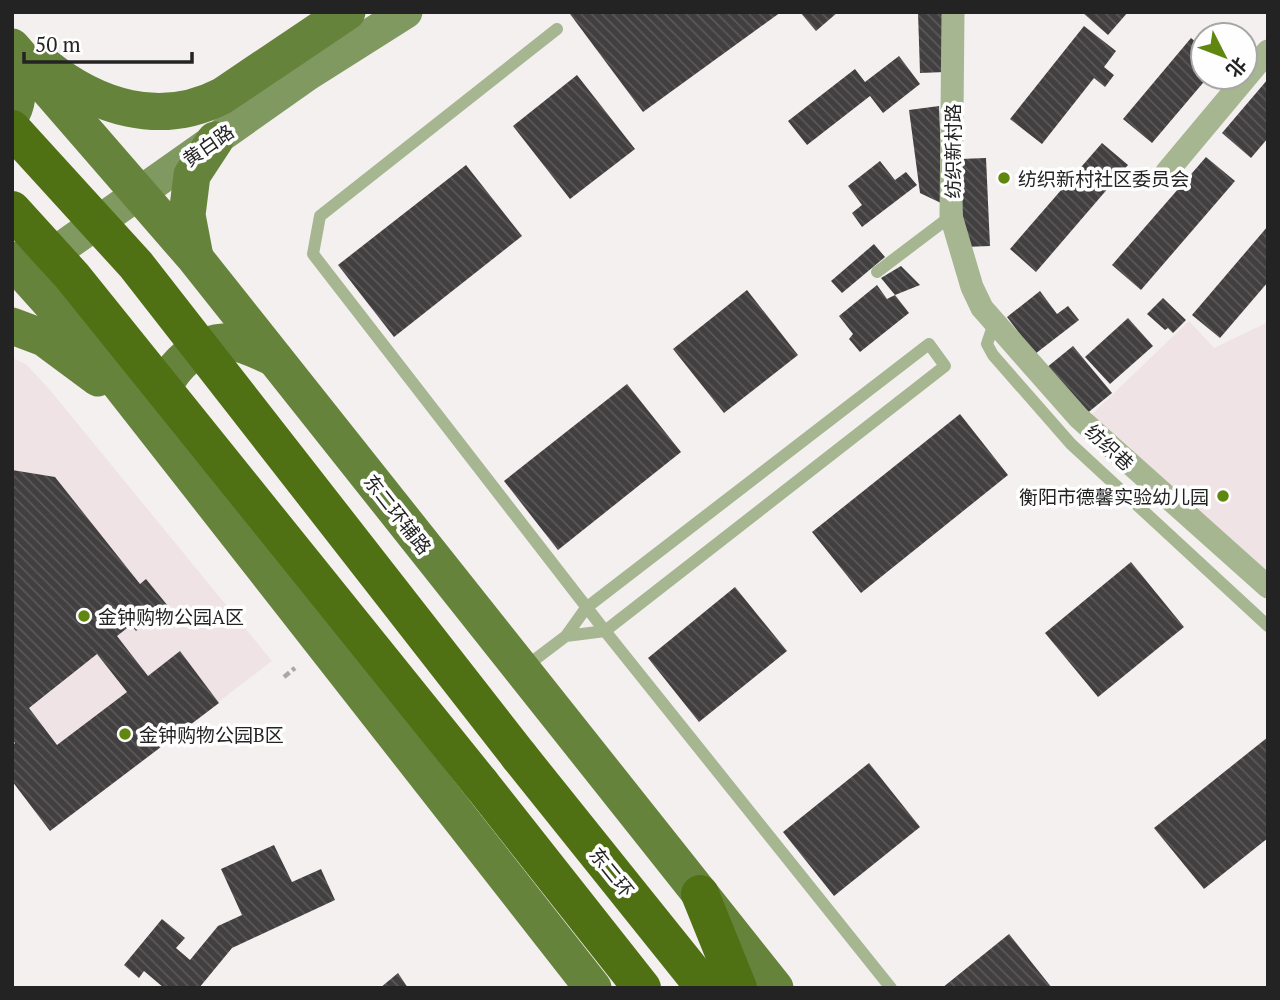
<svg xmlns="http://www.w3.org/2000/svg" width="1280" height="1000" viewBox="0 0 1280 1000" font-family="'PT Serif','Noto Sans SC',serif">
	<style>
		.built { fill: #f0e3e5 }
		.building { fill: url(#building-back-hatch); fill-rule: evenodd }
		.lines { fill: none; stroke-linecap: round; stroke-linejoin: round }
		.path { stroke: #aaa7a7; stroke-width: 4.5; stroke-dasharray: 7 3.5; stroke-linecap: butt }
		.lane { stroke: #a5b691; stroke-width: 12 }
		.street { stroke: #a5b691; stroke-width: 23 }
		.secondary { stroke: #809961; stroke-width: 33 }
		.primary { stroke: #66833c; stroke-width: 37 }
		.highway { stroke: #507113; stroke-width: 38 }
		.highway-bridge { stroke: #507113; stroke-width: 38 }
		.poi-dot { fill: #5f860e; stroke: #fffefe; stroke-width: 2.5 }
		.labels { text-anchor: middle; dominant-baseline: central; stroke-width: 7; stroke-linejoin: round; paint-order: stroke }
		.street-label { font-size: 19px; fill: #242323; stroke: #fffefe }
		.poi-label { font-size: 19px; fill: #242323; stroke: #fffefe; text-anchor: start }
	</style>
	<defs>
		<pattern id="building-back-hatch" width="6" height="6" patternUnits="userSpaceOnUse" patternTransform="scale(1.75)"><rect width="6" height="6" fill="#423f40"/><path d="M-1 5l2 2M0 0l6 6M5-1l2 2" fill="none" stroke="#5b5859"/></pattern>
	</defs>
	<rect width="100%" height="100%" fill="#f4f0f0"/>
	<g class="built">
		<path d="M1189 321 1214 348 1268 322V576L1089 417Z"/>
		<path d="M12 358 26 364 50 390 272 661 50 831 12 781Z"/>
	</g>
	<g class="building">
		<path d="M573 12H781L643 112 570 14Z"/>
		<path d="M800 12H838L816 31Z"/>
		<path d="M918 12H943L945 72 920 73Z"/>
		<path d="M1082 12H1128L1108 35Z"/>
		<path d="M1084 26 1116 51 1104 67 1114 75 1105 87 1094 78 1042 144 1010 119Z"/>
		<path d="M1191 38 1203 48V77H1208L1152 143 1123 119Z"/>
		<path d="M899 56 920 84 883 113 870 96 807 145 788 121 855 69 865 82Z"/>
		<path d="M577 75 635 149 570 199 513 126Z"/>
		<path d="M1268 79V138L1251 158 1222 133Z"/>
		<path d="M939 106 943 204 920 193 909 110Z"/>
		<path d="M1102 143 1128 165 1036 272 1010 249Z"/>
		<path d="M1206 157 1235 181 1141 290 1112 265Z"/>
		<path d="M986 158 990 246 964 247 960 159Z"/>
		<path d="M880 161 895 180 906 172 917 185 862 227 852 213 862 205 848 186Z"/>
		<path d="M466 165 522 236 394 337 338 265Z"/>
		<path d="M1268 226V282L1220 338 1192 315Z"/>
		<path d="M874 244 885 257 842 293 831 281Z"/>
		<path d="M901 266 920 285 895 295 881 278Z"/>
		<path d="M877 285 887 299 895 295 909 313 860 352 849 339 853 334 839 316Z"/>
		<path d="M747 290 798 355 724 413 673 349Z"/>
		<path d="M1040 291 1057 314 1068 306 1079 320 1035 354 1007 317Z"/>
		<path d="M1163 298 1186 320 1173 333 1168 328 1165 330 1147 314Z"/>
		<path d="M1128 318 1153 346 1110 384 1085 357Z"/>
		<path d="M1073 346 1112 393 1085 415 1046 368Z"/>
		<path d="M627 384 681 452 558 550 504 481Z"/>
		<path d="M960 414 1008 475 861 593 812 532Z"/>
		<path d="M12 470 55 477 140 584 146 579 168 606 136 631 131 625 117 636 148 676 180 651 219 703 50 831 12 781V746L15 743 12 739ZM97 654 127 692 57 745 29 708Z"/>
		<path d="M1131 562 1184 627 1098 697 1045 633Z"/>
		<path d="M735 587 787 651 699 722 648 658Z"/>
		<path d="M1268 737V838L1204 889 1154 828Z"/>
		<path d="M869 763 920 827 834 896 783 832Z"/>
		<path d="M274 845 292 882 321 869 335 900 232 948 199 988H164L144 971 139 978 124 965 162 919 185 938 176 948 190 960 218 926 242 915 221 869Z"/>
		<path d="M1009 934 1052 988H942Z"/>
		<path d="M398 973 408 988H380Z"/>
	</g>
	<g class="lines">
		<path class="path" d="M284 677 295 668"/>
		<g class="lane">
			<path d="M557 29 320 216 313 254 605 631 891 988"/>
			<path d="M877 272 951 216"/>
			<path d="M994 323 987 344 993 355 1071 444 1268 626"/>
			<path d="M525 667 566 636 586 608 929 344 945 366 605 631 566 636"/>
		</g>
		<g class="street">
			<path d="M953 12 951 216 972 287 982 308 1079 418 1268 587"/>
			<path d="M1166 173 1268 51"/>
		</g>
		<path class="secondary" d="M33 268 308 74 406 12"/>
		<g class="primary">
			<path d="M12 47 195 258 775 988"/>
			<path d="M45 66C96 107 160 128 222 96L347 12"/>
			<path d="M12 68C17 84 20 98 12 113"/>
			<path d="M195 257 187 215 192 175 215 140"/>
			<path d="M12 260 94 351 593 988"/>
			<path d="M12 326 44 338 98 378"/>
			<path d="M160 418C153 384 189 344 223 342 241 341 258 351 274 358"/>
		</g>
		<g class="highway">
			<path d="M519 756 705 988"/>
			<path d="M481 784 642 988"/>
			<path d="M700 894 738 988"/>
		</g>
		<g class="highway-bridge">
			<path d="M12 129 136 265 519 756"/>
			<path d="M12 210 72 276 481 784"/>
		</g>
	</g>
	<g class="poi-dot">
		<circle cx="1004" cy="178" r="7"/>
		<circle cx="1223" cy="496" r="7"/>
		<circle cx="84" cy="616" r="7"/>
		<circle cx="125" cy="734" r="7"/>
	</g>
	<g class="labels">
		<g class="street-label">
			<text transform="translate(208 145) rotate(-35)">黄白路</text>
			<text transform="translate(952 151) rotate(-90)">纺织新村路</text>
			<text transform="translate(1110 447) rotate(43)">纺织巷</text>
			<text transform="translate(398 514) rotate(52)">东二环辅路</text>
			<text transform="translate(612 872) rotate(51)">东二环</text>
		</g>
		<g class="poi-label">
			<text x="1018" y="178">纺织新村社区委员会</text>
			<text x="1209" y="496" text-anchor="end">衡阳市德馨实验幼儿园</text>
			<text x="98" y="616">金钟购物公园A区</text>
			<text x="139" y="734">金钟购物公园B区</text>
		</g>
	</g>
	<rect width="1280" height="1000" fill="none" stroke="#242323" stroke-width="28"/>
	<g transform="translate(1224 56) rotate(132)"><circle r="33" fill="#fffefe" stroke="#a7a6a6" stroke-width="2"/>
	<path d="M0-5L12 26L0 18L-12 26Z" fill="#5f860e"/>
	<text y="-10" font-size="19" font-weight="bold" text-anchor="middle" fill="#242323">北</text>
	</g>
	<path d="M24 52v10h168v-10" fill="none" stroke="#242323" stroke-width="3.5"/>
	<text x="35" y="52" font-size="21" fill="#242323" stroke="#fffefe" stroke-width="5" paint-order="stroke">50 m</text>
</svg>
